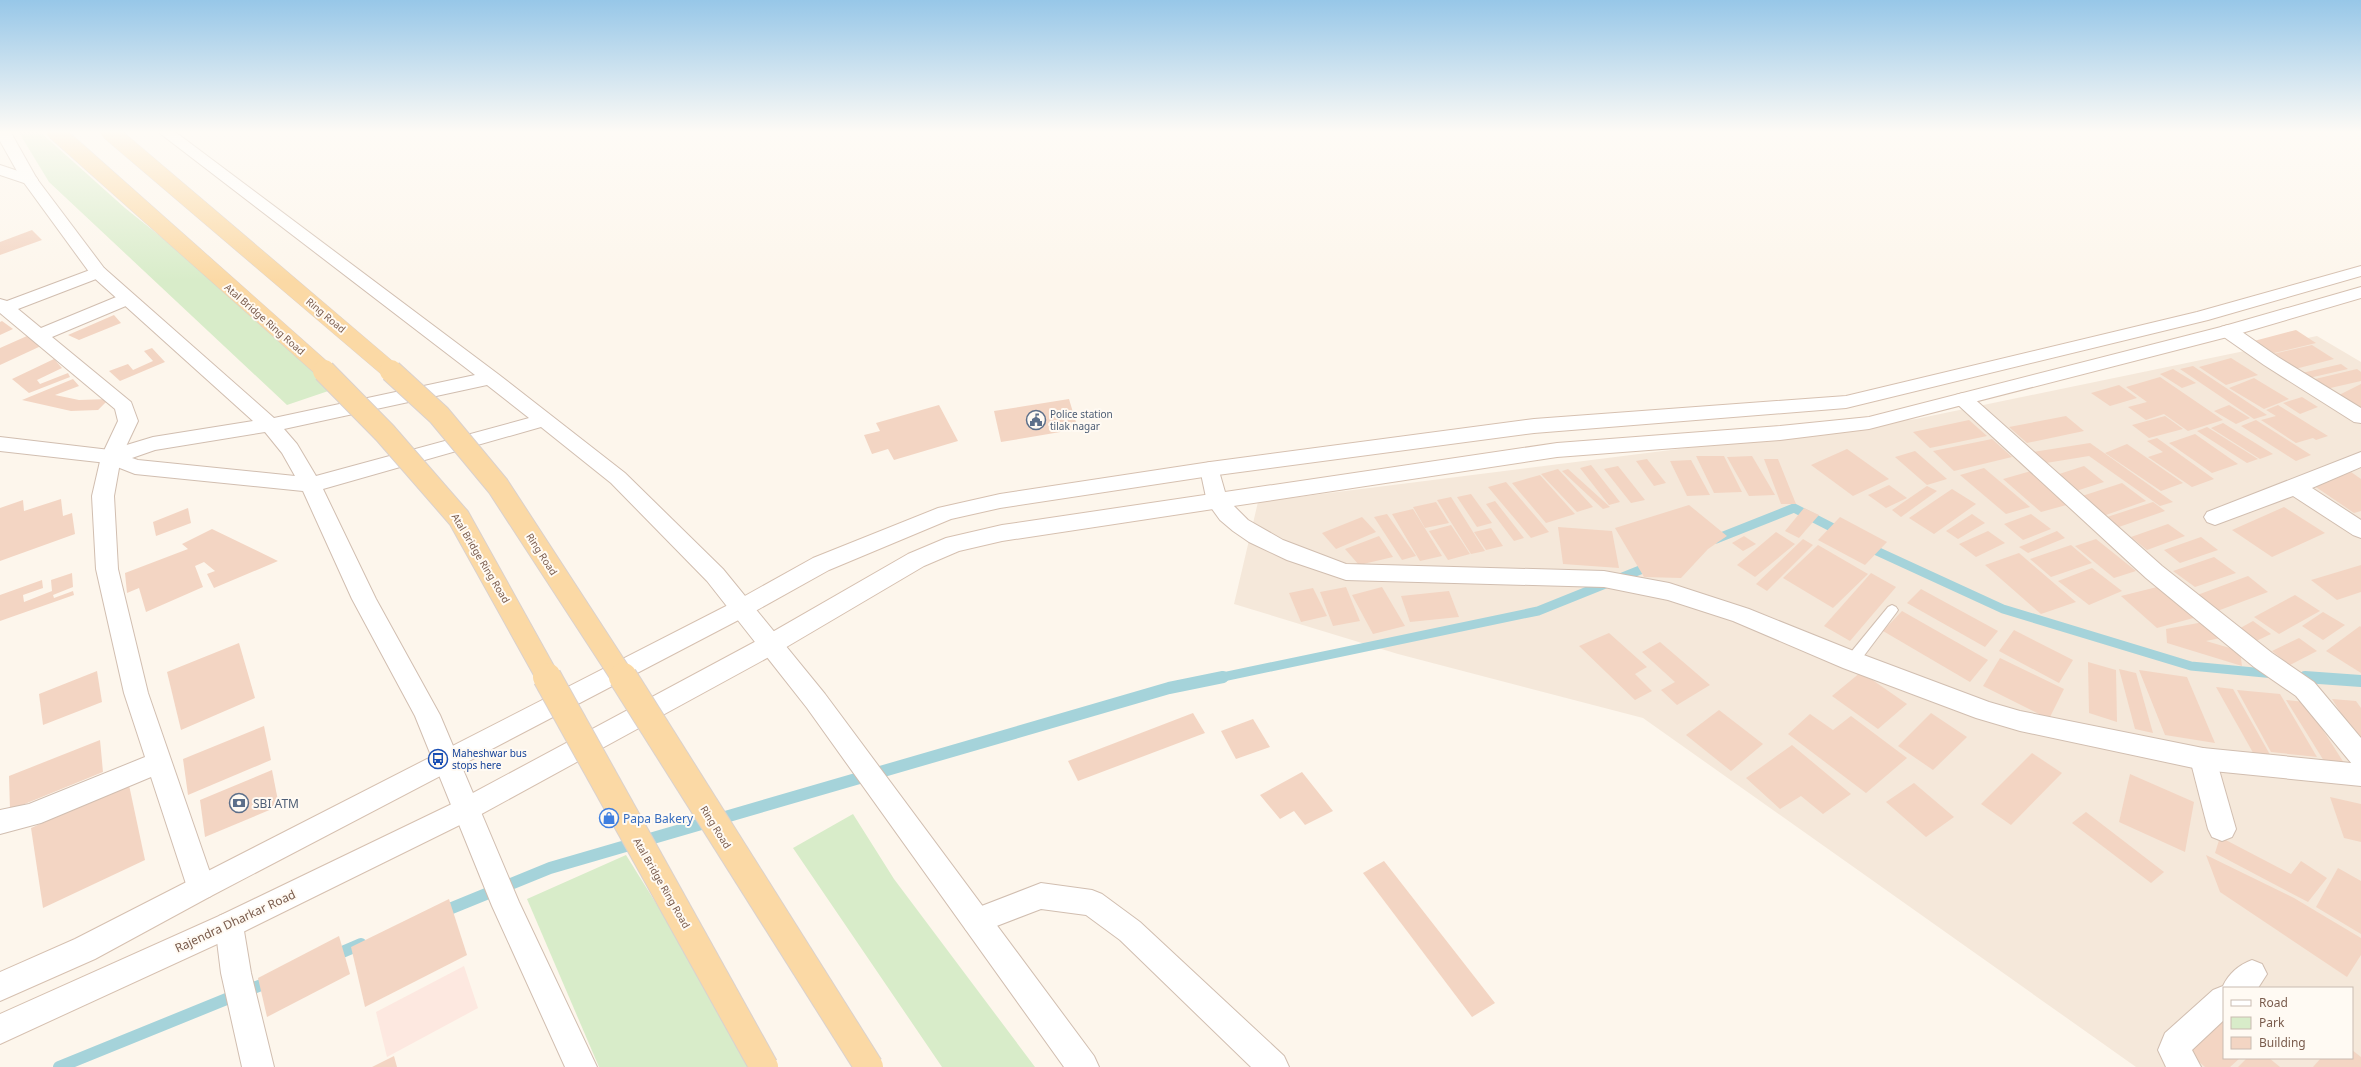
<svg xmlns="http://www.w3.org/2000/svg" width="2361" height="1067" viewBox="0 0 2361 1067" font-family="'Noto Sans',sans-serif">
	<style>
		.residential { fill: #f5e8da; fill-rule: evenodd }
		.commercial { fill: #fde8e0 }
		.green { fill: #d8ecc9 }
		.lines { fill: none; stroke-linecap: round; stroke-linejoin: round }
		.stream-far1 { stroke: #a5d3da; stroke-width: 9 }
		.stream { stroke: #a5d3da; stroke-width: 12 }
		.building { fill: #f3d5c3 }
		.service-casing { stroke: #d1beb0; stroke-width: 2 }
		.minor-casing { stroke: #d1beb0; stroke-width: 2 }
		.tertiary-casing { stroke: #d1beb0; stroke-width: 2 }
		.secondary-casing { stroke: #d6c0b0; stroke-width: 2 }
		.service { fill: #fff; fill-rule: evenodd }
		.minor { fill: #fff; fill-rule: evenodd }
		.tertiary { fill: #fff; fill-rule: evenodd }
		.secondary { fill: #fff; fill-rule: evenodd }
		.primary-bridge-far2-casing { stroke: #dad1cd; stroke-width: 18; stroke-linecap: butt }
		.primary-bridge-far1-casing { stroke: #dad1cd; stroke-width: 24; stroke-linecap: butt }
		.primary-bridge-casing { stroke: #dad1cd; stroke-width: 30; stroke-linecap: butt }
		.primary-bridge-far2 { stroke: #fbd9a5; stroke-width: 17 }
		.primary-bridge-far1 { stroke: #fbd9a5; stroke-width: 22 }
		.primary-bridge { stroke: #fbd9a5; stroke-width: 28 }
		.labels { text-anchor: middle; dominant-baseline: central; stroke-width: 4; stroke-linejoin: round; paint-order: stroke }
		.street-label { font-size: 10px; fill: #7a5c4d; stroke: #fffaf3 }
		.service-label { font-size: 10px; fill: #4e5e75; stroke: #fffaf3; text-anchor: start }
		.transit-label { font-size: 10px; fill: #164399; stroke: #fffaf3; text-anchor: start }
		.near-service-label { font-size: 12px; fill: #4e5e75; stroke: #fffaf3; text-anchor: start }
		.near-shop-label { font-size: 12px; fill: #366cbe; stroke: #fffaf3; text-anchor: start }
		.near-street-label { font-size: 12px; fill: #7a5c4d; stroke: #fffaf3 }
	</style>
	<rect width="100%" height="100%" fill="#fdf6ec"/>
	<path class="residential" d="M2317 336 2361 362V1067H2136L1643 718 1398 654 1234 604 1258 502 1916 419ZM2224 988H2352V1058H2224Z"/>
	<path class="commercial" d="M464 966 478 1008 387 1057 376 1012Z"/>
	<g class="green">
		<path d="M18 131H39L125 208 346 385 287 405 49 182Z"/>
		<path d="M853 814 894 879 1035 1067H942L793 848Z"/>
		<path d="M626 855 758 1067H599L527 899Z"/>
	</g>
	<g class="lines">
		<g class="stream-far1">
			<path d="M1716 539 1794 508 1841 532"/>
			<path d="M1868 547 2003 609 2191 666 2275 674"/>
			<path d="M2295 676 2318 678"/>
			<path d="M1218 678 1538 611 1650 566"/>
		</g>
		<g class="stream">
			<path d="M2305 677 2361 681"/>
			<path d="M442 912 550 868 1169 688 1223 677"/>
			<path d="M333 956 361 944"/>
			<path d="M59 1067 271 981"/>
		</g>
	</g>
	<g class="building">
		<path d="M32 230 42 240 0 255V242Z"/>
		<path d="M114 315 121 323 79 340 68 335Z"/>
		<path d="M2 321 13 329 0 335V322Z"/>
		<path d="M2296 330 2316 343 2274 353 2254 341Z"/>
		<path d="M27 336 41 346 0 365V348Z"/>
		<path d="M2312 345 2334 359 2295 369 2273 354Z"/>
		<path d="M152 348 165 362 120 381 109 371 128 364 133 370 153 361 144 351Z"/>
		<path d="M2231 358 2258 375 2226 385 2199 367Z"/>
		<path d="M54 359 62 368 37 380 40 384 68 373 70 377 29 393 12 379Z"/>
		<path d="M2341 364 2348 369 2309 378 2302 373Z"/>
		<path d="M2193 366 2267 415 2254 419 2180 369Z"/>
		<path d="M2173 369 2196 383 2182 388 2160 374Z"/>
		<path d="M2357 369 2361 372V381L2326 389 2311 380Z"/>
		<path d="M2160 377 2223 420 2188 431 2164 414 2146 420 2128 407 2147 402 2126 387Z"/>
		<path d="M2254 378 2289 399 2264 409 2229 388Z"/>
		<path d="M73 379 79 386 55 395 79 400 109 399 98 410 71 411 22 400Z"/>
		<path d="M2361 384V407L2339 395Z"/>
		<path d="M2119 385 2137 398 2110 406 2091 393Z"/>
		<path d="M2302 397 2318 407 2300 414 2283 403Z"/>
		<path d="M1069 399 1078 429 1001 442 994 411Z"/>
		<path d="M939 405 958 441 894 460 888 449 872 454 864 435 880 431 876 423Z"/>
		<path d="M2229 405 2250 418 2236 424 2214 411Z"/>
		<path d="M2278 405 2328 436 2316 440 2313 438 2296 443 2261 420 2276 416 2266 410Z"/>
		<path d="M2066 416 2084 431 2027 443 2009 427Z"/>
		<path d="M2165 416 2183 429 2149 438 2132 425Z"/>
		<path d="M1969 420 1987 436 1930 448 1913 432Z"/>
		<path d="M2256 420 2311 455 2296 461 2241 426Z"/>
		<path d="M2223 423 2273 454 2260 459 2211 428Z"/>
		<path d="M2207 427 2258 459 2247 463 2197 431Z"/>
		<path d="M2195 434 2238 464 2212 473 2169 443Z"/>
		<path d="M2157 438 2214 479 2192 487 2148 457 2163 452 2147 441Z"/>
		<path d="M1992 439 2012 457 1954 471 1933 451Z"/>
		<path d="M2090 443 2173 502 2160 506 2089 456 2046 463 2033 452Z"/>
		<path d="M2127 444 2183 483 2161 491 2105 453Z"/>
		<path d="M1847 449 1889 479 1853 496 1811 465Z"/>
		<path d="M1915 451 1947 479 1927 485 1895 457Z"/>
		<path d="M1696 456H1724L1742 492 1714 493Z"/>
		<path d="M1752 456 1775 495 1749 496 1727 457Z"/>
		<path d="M1647 459 1666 483 1654 486 1636 461Z"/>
		<path d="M1764 459H1778L1796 504H1781Z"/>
		<path d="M1691 460 1710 495 1687 496 1670 461Z"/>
		<path d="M1591 465 1620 502 1609 505 1580 468Z"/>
		<path d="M1618 466 1645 500 1631 503 1604 469Z"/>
		<path d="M2084 466 2104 482 2076 491 2056 475Z"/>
		<path d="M1984 468 2030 507 2006 514 1960 475Z"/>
		<path d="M1558 469 1593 507 1577 512 1541 474Z"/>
		<path d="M1568 469 1610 507 1603 509 1562 471Z"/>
		<path d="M2031 471 2070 504 2041 512 2003 479Z"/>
		<path d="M2351 472 2361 479V511L2354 513 2313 485Z"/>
		<path d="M1540 475 1575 514 1546 523 1512 483Z"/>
		<path d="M1506 482 1549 532 1531 538 1488 487Z"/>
		<path d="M2122 483 2146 501 2103 516 2079 497Z"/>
		<path d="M1889 485 1907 498 1886 508 1868 495Z"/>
		<path d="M1927 486 1937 491 1901 517 1892 510Z"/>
		<path d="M1952 489 1976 504 1934 534 1909 518Z"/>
		<path d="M1471 494 1492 523 1477 527 1457 497Z"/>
		<path d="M1451 497 1485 551 1471 554 1437 500Z"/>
		<path d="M61 499 63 516 72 513 75 534 0 561V508L23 500 24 511Z"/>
		<path d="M1495 501 1524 538 1514 541 1486 504Z"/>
		<path d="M1436 502 1449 523 1425 528 1413 507Z"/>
		<path d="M2153 502 2165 511 2116 528 2104 518Z"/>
		<path d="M1689 505 1727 536 1708 549 1681 578 1644 577 1615 528Z"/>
		<path d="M2284 507 2325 533 2272 557 2232 530Z"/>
		<path d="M188 508 191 523 156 536 153 522Z"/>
		<path d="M1804 508 1819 515 1799 538 1785 531Z"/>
		<path d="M1413 509 1442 556 1420 561 1392 514Z"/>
		<path d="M1387 514 1416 556 1402 560 1374 517Z"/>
		<path d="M1972 514 1985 523 1958 539 1946 531Z"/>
		<path d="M2031 514 2051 529 2023 540 2004 524Z"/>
		<path d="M1362 517 1376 532 1336 549 1322 533Z"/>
		<path d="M1840 517 1887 542 1865 565 1818 540Z"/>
		<path d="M2168 524 2185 536 2147 550 2131 537Z"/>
		<path d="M1451 525 1470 554 1448 560 1429 531Z"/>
		<path d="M1558 527 1612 531 1619 568 1563 564Z"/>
		<path d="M1491 528 1503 546 1486 550 1474 532Z"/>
		<path d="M212 529 278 561 214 588 207 574 215 571 204 562 195 566 203 587 146 612 139 588 127 593 125 573 188 549 182 544Z"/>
		<path d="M1988 531 2005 543 1976 557 1959 544Z"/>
		<path d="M2057 531 2065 538 2028 553 2019 547Z"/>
		<path d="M1776 532 1795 544 1755 577 1737 565Z"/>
		<path d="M1379 536 1393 557 1359 565 1345 549Z"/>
		<path d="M1744 536 1756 544 1743 551 1732 543Z"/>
		<path d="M2201 537 2218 550 2180 563 2164 550Z"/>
		<path d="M1803 539 1813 545 1767 591 1756 584Z"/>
		<path d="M2096 539 2136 571 2114 578 2075 546Z"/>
		<path d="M1818 545 1868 574 1833 608 1783 578Z"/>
		<path d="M2071 545 2092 563 2051 577 2030 559Z"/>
		<path d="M2019 553 2076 602 2041 614 1985 565Z"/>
		<path d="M2214 557 2236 573 2195 587 2173 571Z"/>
		<path d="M2361 565V592L2337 600 2311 580Z"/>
		<path d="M2092 568 2122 591 2089 605 2058 581Z"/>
		<path d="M72 573 73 587 53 595 54 598 73 591 74 595 0 621V595L42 580 43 588 23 595 24 602 52 591 51 580Z"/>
		<path d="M1871 573 1896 587 1850 641 1824 626Z"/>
		<path d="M2248 576 2268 592 2212 613 2192 597Z"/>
		<path d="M2161 586 2197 617 2157 628 2121 596Z"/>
		<path d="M1346 587 1360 621 1333 626 1320 592Z"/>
		<path d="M1382 587 1405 626 1373 634 1352 595Z"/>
		<path d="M1313 588 1327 616 1301 622 1289 593Z"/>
		<path d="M1921 589 1998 631 1985 647 1907 603Z"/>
		<path d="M1449 591 1459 617 1410 622 1401 596Z"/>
		<path d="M2295 595 2320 611 2279 634 2254 617Z"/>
		<path d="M1902 611 1988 660 1970 682 1883 631Z"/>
		<path d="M2323 612 2345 625 2323 640 2302 626Z"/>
		<path d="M2209 621 2225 637 2206 641 2240 651 2242 666 2167 643 2166 629Z"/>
		<path d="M2253 621 2271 634 2252 643 2235 631Z"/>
		<path d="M2360 626 2361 627V673L2326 651Z"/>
		<path d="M2014 630 2073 660 2059 683 1999 651Z"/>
		<path d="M1609 633 1647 667 1635 674 1652 691 1635 700 1579 646Z"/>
		<path d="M2299 638 2317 651 2290 665 2272 651Z"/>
		<path d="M1660 642 1710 685 1677 705 1661 690 1675 682 1642 652Z"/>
		<path d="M239 643 255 698 181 730 167 672Z"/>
		<path d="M2000 658 2064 689 2049 719 1983 686Z"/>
		<path d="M2088 662 2116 670 2117 722 2089 713Z"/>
		<path d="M2119 669 2136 673 2153 733 2135 729Z"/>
		<path d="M2139 670 2187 677 2215 743 2165 735Z"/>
		<path d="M97 671 102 702 43 725 39 694Z"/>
		<path d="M1861 672 1907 704 1878 729 1832 696Z"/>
		<path d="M2216 687 2233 689 2273 760 2256 758Z"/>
		<path d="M2237 690 2280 694 2317 757 2271 752Z"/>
		<path d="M2332 699 2356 701 2361 708V745Z"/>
		<path d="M2286 700 2305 702 2344 763 2324 761Z"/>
		<path d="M1719 710 1763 744 1731 771 1686 735Z"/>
		<path d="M1193 713 1205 733 1078 781 1068 761Z"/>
		<path d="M1931 713 1967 737 1933 770 1898 746Z"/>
		<path d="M1810 714 1833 730 1851 716 1907 758 1866 793 1788 734Z"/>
		<path d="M1253 719 1270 747 1236 759 1221 731Z"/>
		<path d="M264 726 271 760 188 795 183 759Z"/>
		<path d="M100 740 103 772 10 810 9 776Z"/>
		<path d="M1792 745 1851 794 1823 814 1801 796 1780 809 1746 778Z"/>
		<path d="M2032 753 2062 773 2011 825 1981 804Z"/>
		<path d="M272 770 279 806 205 837 200 800Z"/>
		<path d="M1302 772 1333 811 1305 825 1294 811 1280 819 1260 795Z"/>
		<path d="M2130 774 2194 802 2185 852 2119 822Z"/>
		<path d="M1914 783 1954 817 1926 837 1886 802Z"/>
		<path d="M129 785 145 860 43 908 31 828Z"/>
		<path d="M2330 797 2361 804V842L2344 838Z"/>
		<path d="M2086 812 2164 872 2151 883 2072 823Z"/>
		<path d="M2220 837 2291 874 2301 861 2327 878 2308 902 2215 853Z"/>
		<path d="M2206 855 2294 898 2361 938V955L2347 977 2220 892Z"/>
		<path d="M1384 861 1495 1003 1472 1017 1363 873Z"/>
		<path d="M2338 868 2361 881V934L2316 907Z"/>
		<path d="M449 899 467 955 365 1007 351 947Z"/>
		<path d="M339 936 350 974 267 1017 258 978Z"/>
		<path d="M2224 1018V1058H2240L2230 1067H2205L2185 1050Z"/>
		<path d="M2352 1050 2361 1057V1067H2313L2321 1058H2352Z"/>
		<path d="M394 1056 397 1067H372Z"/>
		<path d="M2247 1058H2269L2280 1067H2238Z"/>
	</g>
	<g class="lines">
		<g class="service-casing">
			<path id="service" d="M1892 605 1896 607 1898 610 1896 613 1857 665 1852 666 1847 665 1845 661 1847 657 1888 607Z"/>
		</g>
		<g class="minor-casing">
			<g id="minor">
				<path d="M0 165 36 177 38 180 36 183 30 185 0 175Z"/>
				<path d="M98 267 104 268 107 272 104 276 18 309 41 328 121 295H133L136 299 133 303 52 337 131 402 138 421 121 457 114 496 118 569 148 693 215 887 211 896 201 900 191 896 187 887 151 777 41 823 0 834V810L29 804 145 757 124 693 96 569 92 496 101 457 118 421 115 409 0 313V299L7 301Z"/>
				<path d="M2228 325 2235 327 2278 357 2361 408V423L2354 422 2264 365 2221 335 2219 331 2221 327Z"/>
				<path d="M1963 393 1970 395 2162 566 2272 653 2314 682 2361 738V767L2352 764 2296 696 2254 667 2146 578 1956 403 1953 399 1956 395Z"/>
				<path d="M2361 452V467L2312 488 2361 520V538L2353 535 2293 496 2215 525 2207 522 2204 517 2207 512Z"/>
				<path d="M2203 748 2212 751 2216 759 2236 829 2232 837 2222 841 2212 837 2208 829 2190 759 2194 751Z"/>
				<path d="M1041 883 1092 890 1102 894 1140 922 1284 1056 1289 1067H1251L1120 940 1086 915 1041 909 976 934 966 930 962 921 966 912Z"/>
				<path d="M229 912 239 916 243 925 251 973 274 1067H242L221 973 215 925 219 916Z"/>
				<path d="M2252 960 2262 964 2267 974 2258 988H2224V1020L2192 1050 2201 1067H2166L2158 1050 2165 1033 2213 990 2223 986C2229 973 2239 965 2252 960Z"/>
			</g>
		</g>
		<g class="tertiary-casing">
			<g id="tertiary">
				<path d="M0 131H10L37 179 104 268 274 418 475 375 157 131H174L498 374 625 473 723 569 825 694 1094 1056 1099 1067H1064L807 708 707 581 611 483 541 427 323 489 376 599 440 715 519 902 597 1067H565L492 906 415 716 352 599 303 491 135 474 107 463 0 451V437L110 450 153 437 253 421 92 276 22 180 0 141ZM487 385 529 418 316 476 297 444 284 429ZM265 432 282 453 295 476 138 460 132 458 155 450Z"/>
				<path d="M1210 462 1217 464 1227 499 1248 520 1283 540 1346 564 1604 571 1669 583 1749 609 1861 654 1989 702 2020 711 2203 748 2361 764V786L2203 770 2020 731 1976 718 1843 668 1733 621 1668 600 1604 587 1346 580 1287 560 1249 542 1233 531 1220 520 1207 502 1200 469 1203 464Z"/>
			</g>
		</g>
		<g class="secondary-casing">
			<g id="secondary">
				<path d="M2361 266V276L2208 320 1846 408 1534 433 1210 476 1000 508 951 519 829 570 750 614 211 896 95 959 0 1001V972L75 939 734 602 813 558 938 508 1000 494 1210 462 1534 419 1846 396 2197 312Z"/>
				<path d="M2361 287V298L2235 335 1869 429 1780 440 1557 457 1002 541 959 551 924 566 778 652 476 817 239 934 0 1044V1014L219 916 458 801 762 638 908 554 946 538 1002 525 1557 443 1780 426 1869 417 2221 327Z"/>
			</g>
		</g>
		<use href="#service" class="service"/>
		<use href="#minor" class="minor"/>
		<use href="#tertiary" class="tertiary"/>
		<use href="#secondary" class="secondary"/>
		<g class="primary-bridge-far2-casing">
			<g id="primary-bridge-far2">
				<path d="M55 131 326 372"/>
				<path d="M109 131 392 372"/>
			</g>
		</g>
		<g class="primary-bridge-far1-casing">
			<g id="primary-bridge-far1">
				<path d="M324 371 385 433 459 518 548 678"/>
				<path d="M391 371 439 415 498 486 623 678"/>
			</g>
		</g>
		<g class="primary-bridge-casing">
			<g id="primary-bridge">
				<path d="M547 677 764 1067"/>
				<path d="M623 677 869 1067"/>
			</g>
		</g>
		<use href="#primary-bridge-far2" class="primary-bridge-far2"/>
		<use href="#primary-bridge-far1" class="primary-bridge-far1"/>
		<use href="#primary-bridge" class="primary-bridge"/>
	</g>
	<linearGradient id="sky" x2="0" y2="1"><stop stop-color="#97c7e8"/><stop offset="0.47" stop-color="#fefbf6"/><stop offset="1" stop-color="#fefbf6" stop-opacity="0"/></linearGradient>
	<rect width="2361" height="281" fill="url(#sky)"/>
	<defs>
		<g id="civic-ring" transform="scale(1)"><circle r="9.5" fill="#fffaf3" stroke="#5c6f8a" stroke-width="1.5"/><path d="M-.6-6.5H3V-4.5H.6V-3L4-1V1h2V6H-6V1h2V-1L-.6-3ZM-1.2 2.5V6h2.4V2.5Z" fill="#5c6f8a"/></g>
		<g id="bus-ring" transform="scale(1)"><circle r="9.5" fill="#fffaf3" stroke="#1a4fb4" stroke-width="1.5"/><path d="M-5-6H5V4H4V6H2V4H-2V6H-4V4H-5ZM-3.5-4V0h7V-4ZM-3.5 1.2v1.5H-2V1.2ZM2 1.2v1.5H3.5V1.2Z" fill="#1a4fb4"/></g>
		<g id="bank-ring" transform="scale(1)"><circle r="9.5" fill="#fffaf3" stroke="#5c6f8a" stroke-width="1.5"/><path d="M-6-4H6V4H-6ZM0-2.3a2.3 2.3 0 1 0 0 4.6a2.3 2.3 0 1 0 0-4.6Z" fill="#5c6f8a"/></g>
		<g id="shop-ring" transform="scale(1)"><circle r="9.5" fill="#fffaf3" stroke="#3f7fe0" stroke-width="1.5"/><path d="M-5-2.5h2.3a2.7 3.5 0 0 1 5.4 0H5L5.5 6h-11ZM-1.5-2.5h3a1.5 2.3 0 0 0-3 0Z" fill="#3f7fe0"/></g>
	</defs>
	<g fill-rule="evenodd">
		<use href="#civic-ring" x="1036" y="420"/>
		<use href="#bus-ring" x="438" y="759"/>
		<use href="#bank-ring" x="239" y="803"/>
		<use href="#shop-ring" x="609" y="818"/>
	</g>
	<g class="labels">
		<g class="street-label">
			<text transform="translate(326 315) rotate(40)">Ring Road</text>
			<text transform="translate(265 319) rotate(41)">Atal Bridge Ring Road</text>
			<text transform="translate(542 554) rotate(57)">Ring Road</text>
			<text transform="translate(481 558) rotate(59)">Atal Bridge Ring Road</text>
			<text transform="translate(716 827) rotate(58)">Ring Road</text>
			<text transform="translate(662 883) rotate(60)">Atal Bridge Ring Road</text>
		</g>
		<g class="service-label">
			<text x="1050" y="414">Police station<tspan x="1050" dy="12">tilak nagar</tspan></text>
		</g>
		<g class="transit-label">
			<text x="452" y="753">Maheshwar bus<tspan x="452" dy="12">stops here</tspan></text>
		</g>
		<g class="near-service-label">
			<text x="253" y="803">SBI ATM</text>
		</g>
		<g class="near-shop-label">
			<text x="623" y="818">Papa Bakery</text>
		</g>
		<g class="near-street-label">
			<text transform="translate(235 921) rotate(-25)">Rajendra Dharkar Road</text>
		</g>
	</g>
	<rect x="2223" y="987" width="130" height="72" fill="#fffaf3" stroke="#cabbb1"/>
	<rect x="2231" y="1000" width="20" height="6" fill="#ffffff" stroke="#cabbb1"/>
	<text x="2259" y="1007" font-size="12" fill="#7a5c4d">Road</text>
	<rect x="2231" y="1017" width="20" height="12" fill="#d8ecc9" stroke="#cabbb1"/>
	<text x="2259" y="1027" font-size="12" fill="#7a5c4d">Park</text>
	<rect x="2231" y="1037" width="20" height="12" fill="#f3d5c3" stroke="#cabbb1"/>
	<text x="2259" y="1047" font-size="12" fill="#7a5c4d">Building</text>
</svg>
